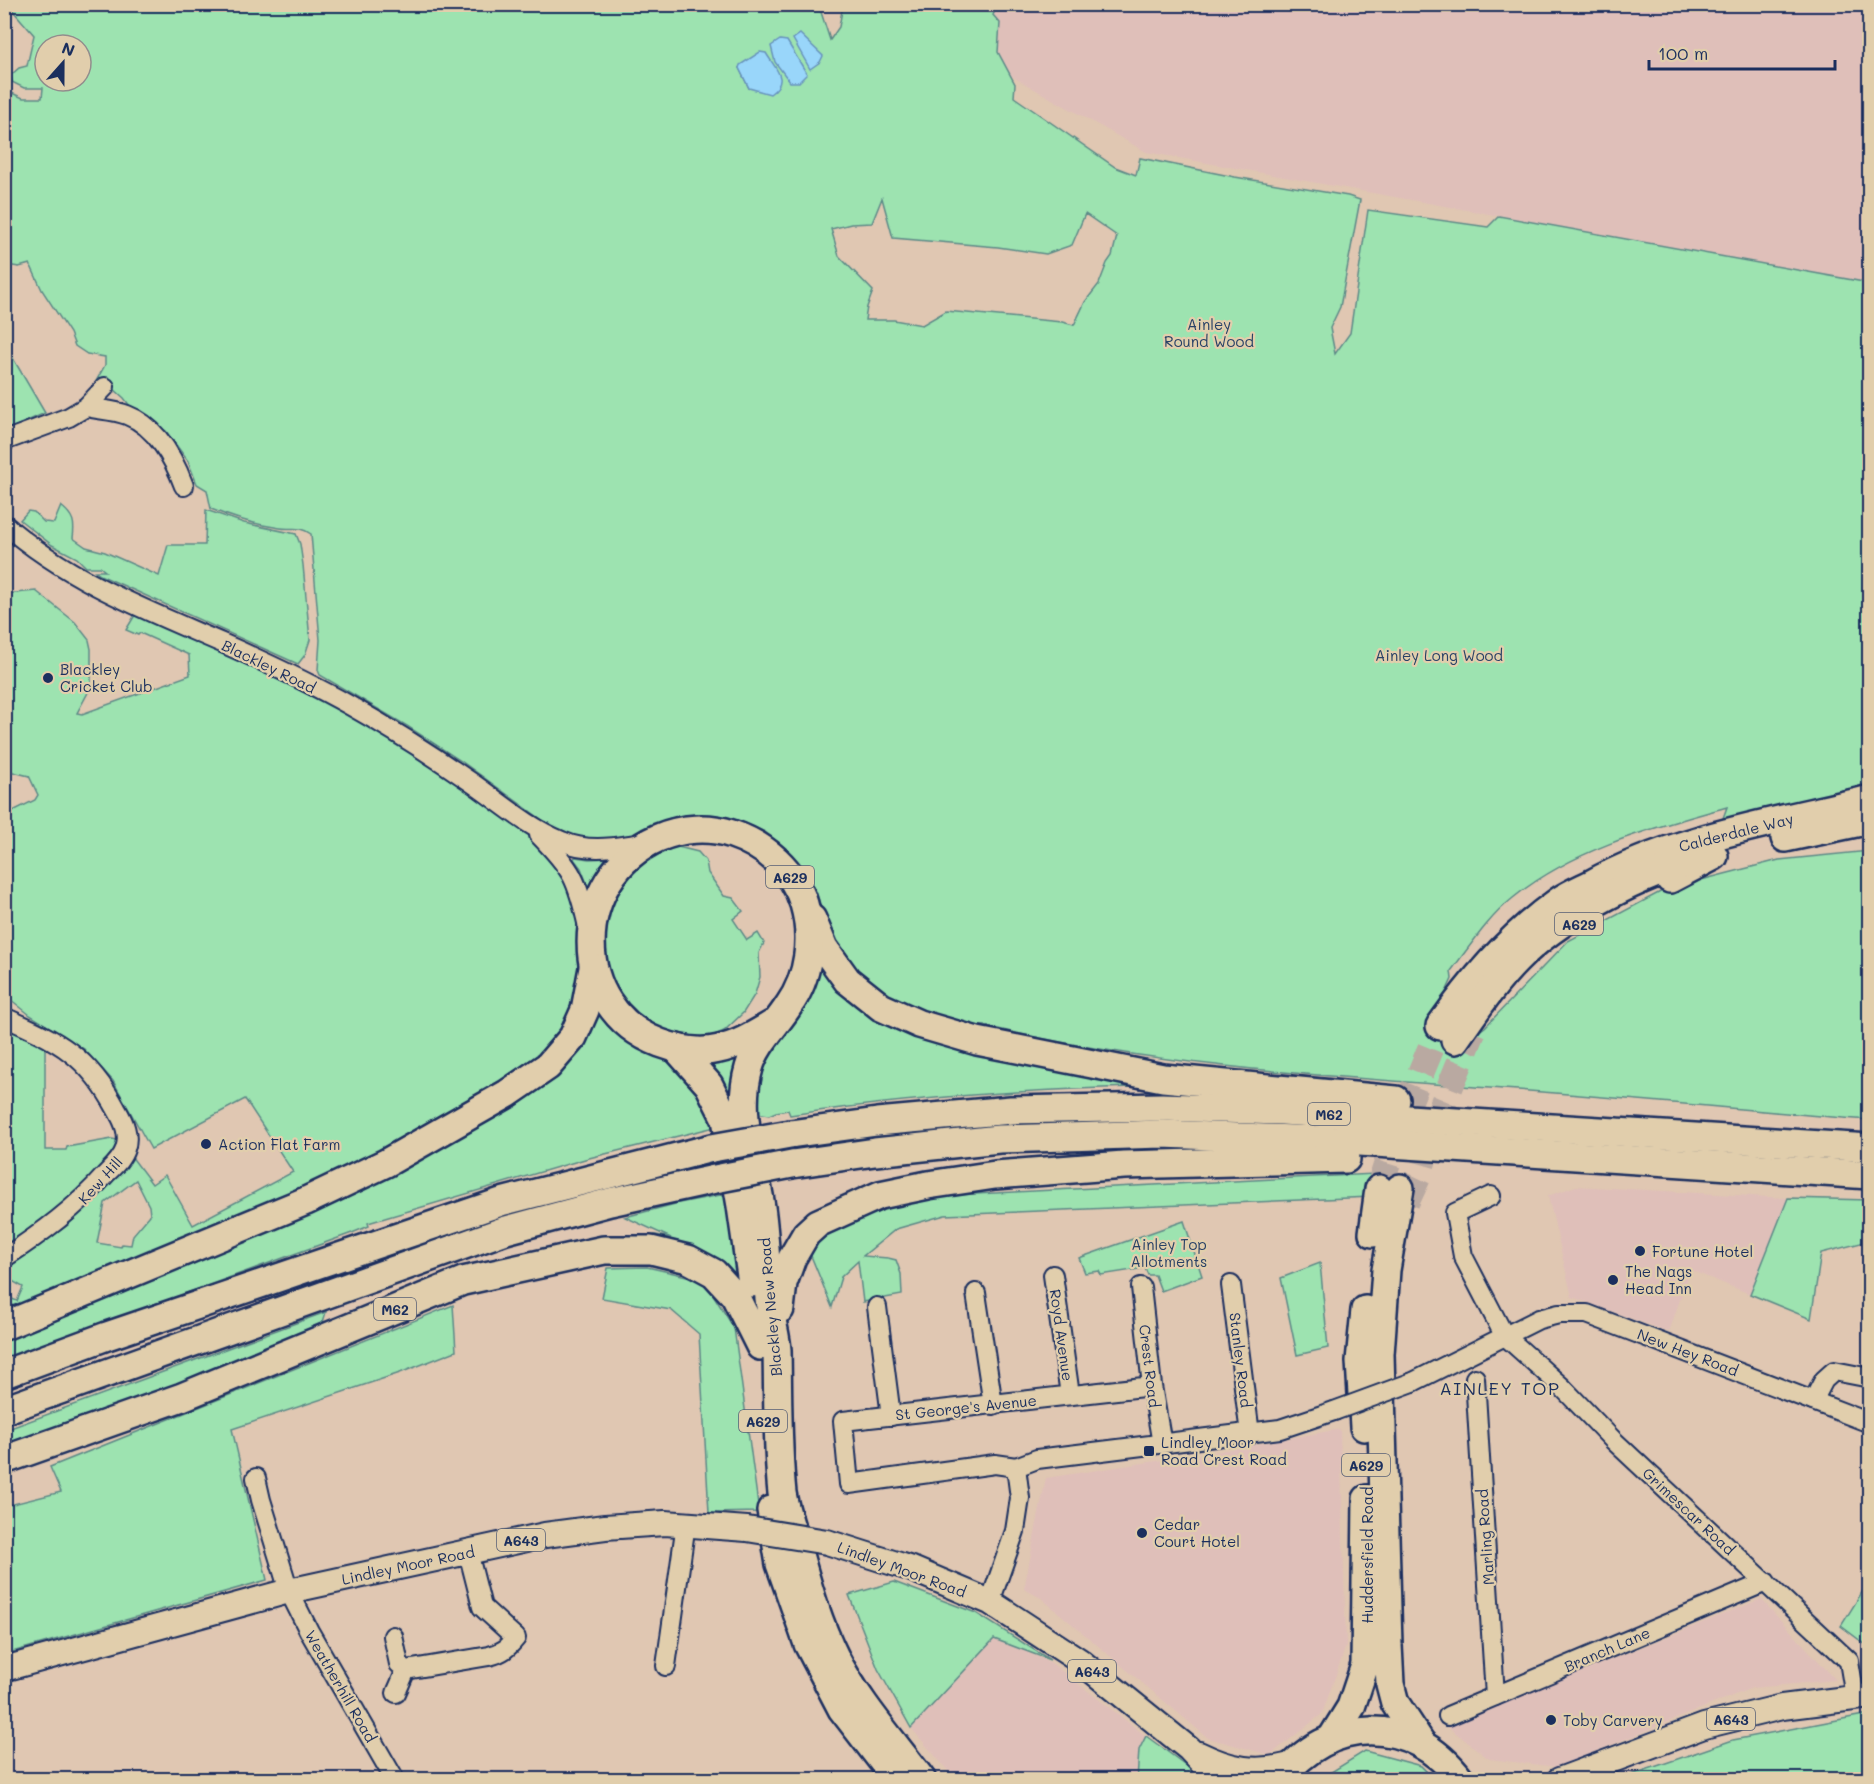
<svg xmlns="http://www.w3.org/2000/svg" width="1874" height="1784" viewBox="0 0 1874 1784" font-family="Mali,sans-serif">
	<style>
		.built { fill: #dfbfb9 }
		.green { fill: #9de3b0; stroke: #5c8987; stroke-width: 1.5; fill-rule: evenodd }
		.water { fill: #99d6fa; stroke: #6793bc; stroke-width: 1.5 }
		.lines { fill: none; stroke-linecap: round; stroke-linejoin: round }
		.highway-tunnel { stroke: #b9a9a1; stroke-width: 27; stroke-dasharray: 27 14; stroke-linecap: butt }
		.minor-casing { stroke: #1b2f5e; stroke-width: 22 }
		.major-casing { stroke: #1b2f5e; stroke-width: 28 }
		.highway-casing { stroke: #1b2f5e; stroke-width: 32 }
		.minor { stroke: #e1ceac; stroke-width: 18 }
		.major { stroke: #e1ceac; stroke-width: 24 }
		.highway { stroke: #e1ceac; stroke-width: 27 }
		.minor-bridge-casing { stroke: #1b2f5e; stroke-width: 22; stroke-linecap: butt }
		.major-bridge-casing { stroke: #1b2f5e; stroke-width: 28; stroke-linecap: butt }
		.highway-bridge-casing { stroke: #1b2f5e; stroke-width: 32; stroke-linecap: butt }
		.minor-bridge { stroke: #e1ceac; stroke-width: 18 }
		.major-bridge { stroke: #e1ceac; stroke-width: 24 }
		.highway-bridge { stroke: #e1ceac; stroke-width: 27 }
		.poi-dot { fill: #1b2f5e; stroke: #e1ceac; stroke-width: 2 }
		.labels { text-anchor: middle; dominant-baseline: central; stroke-width: 4.5; stroke-linejoin: round; paint-order: stroke }
		.shield { fill: #e1ceac; stroke: #565f75; stroke-width: 1.5 }
		.shield-label { font-size: 14px; font-weight: bold; fill: #1b2f5e }
		.park-label { font-size: 15px; fill: #284166; stroke: #e1ceac }
		.street-label { font-size: 15px; fill: #1b2f5e; stroke: #e1ceac }
		.poi-label { font-size: 15px; fill: #1b2f5e; stroke: #e1ceac; text-anchor: start }
		.quarter-label { font-size: 18px; letter-spacing: 1.5px; fill: #1b2f5e; stroke: #e1ceac }
	</style>
	<rect width="100%" height="100%" fill="#e0c7b2"/>
	<filter id="ink" filterUnits="userSpaceOnUse"><feTurbulence type="fractalNoise" baseFrequency=".0167" numOctaves="2"/><feDisplacementMap in="SourceGraphic" scale="12" xChannelSelector="R" yChannelSelector="G"/><feConvolveMatrix kernelMatrix="1 2 1 2 8 2 1 2 1" color-interpolation-filters="sRGB"/></filter>
	<g filter="url(#ink)">
		<g class="built">
			<path d="M885 5H1869V283L1146 152Z"/>
			<path d="M1576 1186 1788 1198 1750 1294 1690 1270 1669 1332 1572 1297 1548 1196Z"/>
			<path d="M1340 1429 1346 1646 1322 1714 1270 1755 1208 1738 1041 1598 1024 1589 1046 1478 1215 1452Z"/>
			<path d="M1761 1599 1836 1680 1752 1688 1557 1767 1489 1759 1447 1726Z"/>
			<path d="M994 1638 1050 1662 1146 1736 1139 1750 1137 1779 956 1780 911 1728Z"/>
		</g>
		<g class="green">
			<path d="M824 4 820 9 830 40 839 27 843 5 998 4 993 15 1000 23 998 52 1015 84 1014 97 1115 167 1136 175 1140 158 1235 177 1348 196 1360 200 1340 307 1330 328 1335 354 1350 333 1368 210 1488 227 1499 216 1869 283V789L1722 821 1727 807C1653 828 1574 848 1513 898 1488 918 1470 946 1451 971L1452 979 1440 1005 1475 1034 1485 1027 1568 941 1666 889 1779 860 1869 851V1120C1743 1110 1616 1097 1490 1088 1319 1076 1147 1065 981 1025L977 1029 923 1017 851 975 824 918 817 894 809 878 784 847 765 832 745 823 726 818 704 815 670 818 626 837 592 840 573 836 552 827 461 761 407 726 320 675 318 670 320 640 311 534C298 525 293 530 280 528 257 525 233 518 211 509L207 490 197 484 188 461 166 431 133 410 124 398 115 390 95 383 105 365V357L87 354 75 346 70 333 42 290 30 264 19 267 7 265 5 266V90L23 98H42L43 88H24L12 82 11 75 19 68 27 66 34 35 8 5ZM45 45H81V81H45ZM768 57 770 62 749 88 739 68ZM882 198 893 238 998 247 1046 254 1072 245 1085 214 1117 236 1112 256 1107 263 1099 284 1085 302 1074 325 1062 322 946 311 922 325 894 320H865L867 307 873 291 839 256 831 229 851 224 872 223Z"/>
			<path d="M4 343 45 413 5 431H4Z"/>
			<path d="M61 506C74 516 75 523 73 538L86 547 105 552 159 576 168 545H205L206 510 244 523 296 534 300 544 303 565 310 640 305 655 298 664 100 575 95 571H105L100 567H86L77 558 52 545 20 520 28 511 34 512 44 522 54 523Z"/>
			<path d="M36 591 75 622 89 640 91 649V687L77 713 82 714 190 675 189 655 140 633 138 635 126 630 135 615 217 650 318 696 383 733 438 768 529 834 570 880 581 928 580 1000 539 1066 374 1155 280 1198 5 1311V1296L17 1301 23 1287 9 1279 5 1288V1270L68 1225 101 1193 131 1156 152 1184 165 1175 193 1225 293 1172 245 1099 151 1149 113 1081 84 1049 30 1015 5 995V815L35 800 38 795 29 776 13 772 5 764V594ZM136 1180 149 1206 150 1215 133 1235 131 1245 122 1244 121 1247 97 1243 105 1203Z"/>
			<path d="M678 847 698 852 706 861 708 873 724 896 733 898 743 911 733 919 747 940 758 933 764 943 759 953 760 977 755 994 743 1013 724 1031 707 1038H673L625 1007 603 964 606 903 642 857 668 848Z"/>
			<path d="M575 857 589 859 611 858 590 891 581 868 574 859Z"/>
			<path d="M819 960 841 985 1133 1082 1134 1087C1018 1090 904 1098 790 1115L788 1110 776 1112 769 1115 757 1113 754 1080Z"/>
			<path d="M595 1000 667 1057 702 1090 719 1126 585 1159 368 1223 369 1226 352 1233 5 1359V1337L474 1127Z"/>
			<path d="M4 1026 45 1045V1150H66L67 1147 112 1139 118 1140C111 1174 33 1228 4 1248Z"/>
			<path d="M744 1051 737 1109 699 1059Z"/>
			<path d="M1375 1174 1372 1197 945 1215 896 1229 863 1256 888 1258 896 1260 901 1274 902 1295 863 1302 858 1261 841 1277 832 1307 809 1251 837 1227 878 1205 916 1197Z"/>
			<path d="M731 1193 739 1294 610 1239 656 1235 671 1238 625 1217 679 1203Z"/>
			<path d="M1788 1198 1869 1200V1241L1821 1253 1811 1319 1750 1294Z"/>
			<path d="M1184 1221 1202 1276 1161 1291 1155 1275H1148L1145 1268 1101 1275 1099 1271 1085 1273 1079 1258Z"/>
			<path d="M1320 1263 1328 1348 1297 1355 1281 1278Z"/>
			<path d="M647 1267 704 1280 734 1328 759 1512 709 1513 699 1334 671 1310 602 1298 608 1268Z"/>
			<path d="M453 1305 456 1351 400 1373 232 1429 267 1580 5 1654V1506L61 1492 50 1467Z"/>
			<path d="M326 1312 321 1329 5 1452V1430Z"/>
			<path d="M1869 1581V1652L1866 1645 1841 1626Z"/>
			<path d="M894 1582 976 1613 1050 1660 994 1639 911 1728 878 1669 849 1595Z"/>
			<path d="M1869 1714V1779H1619L1733 1740Z"/>
			<path d="M1146 1736 1195 1772 1199 1779 1137 1780 1139 1750Z"/>
			<path d="M1365 1751 1421 1766 1434 1779H1320Z"/>
		</g>
		<g class="water">
			<path d="M800 34 823 56 820 62 810 69 793 39Z"/>
			<path d="M780 40 787 41 807 74 799 82H790L775 62 771 46Z"/>
			<path d="M760 52 766 53C776 70 790 80 770 94L749 88 739 68 740 65Z"/>
		</g>
		<g class="lines">
			<g class="highway-tunnel">
				<path d="M1379 1189 1400 1123 1440 1026"/>
				<path d="M1406 1202 1419 1174 1431 1133 1473 1031"/>
			</g>
			<g class="minor-casing">
				<g id="minor">
					<path d="M86 407C100 410 114 410 127 415 156 426 174 459 184 486"/>
					<path d="M4 441 69 417 86 407 105 387"/>
					<path d="M4 524C68 580 146 610 222 643 265 662 308 682 349 705 390 728 429 753 468 780 499 801 527 827 562 841 589 853 615 847 643 843"/>
					<path d="M539 835C573 870 577 879 588 927"/>
					<path d="M4 1017C59 1041 88 1056 117 1110 124 1122 130 1135 125 1149 122 1159 113 1167 106 1174 76 1208 42 1233 4 1258"/>
					<path d="M1491 1196 1455 1213 1463 1256 1504 1335 1563 1388 1613 1440 1849 1661 1855 1697"/>
					<path d="M1053 1275 1070 1395"/>
					<path d="M1231 1285 1250 1434"/>
					<path d="M1141 1287 1152 1386 1162 1444"/>
					<path d="M976 1293 993 1405"/>
					<path d="M877 1307 891 1416"/>
					<path d="M1475 1378 1495 1696"/>
					<path d="M1413 1382 1539 1319 1559 1314H1587L1870 1423"/>
					<path d="M1813 1401 1824 1380 1834 1371 1870 1378"/>
					<path d="M1016 1467 995 1464 849 1484 843 1421 1152 1386"/>
					<path d="M256 1478 261 1500 289 1591 309 1631 395 1780"/>
					<path d="M990 1602 1015 1531 1020 1498 1016 1467 1037 1459 1280 1429 1334 1411"/>
					<path d="M393 1636 399 1664 406 1670 489 1656C502 1653 508 1648 516 1638L482 1607 468 1552"/>
					<path d="M666 1666 686 1523"/>
					<path d="M396 1693 406 1670"/>
					<path d="M1448 1716 1766 1582"/>
				</g>
			</g>
			<g class="major-casing">
				<g id="major">
					<path d="M827 1542 912 1569 990 1602 1080 1661 1189 1749 1218 1780"/>
					<path d="M4 1669 289 1591 545 1535 605 1527 665 1523 747 1529"/>
					<path d="M1199 1754C1232 1770 1255 1774 1291 1765"/>
					<path d="M1559 1780 1704 1726 1782 1707 1870 1696"/>
				</g>
			</g>
			<g class="highway-casing">
				<g id="highway">
					<path d="M1785 838 1870 820"/>
					<path d="M1670 879 1714 856"/>
					<path d="M812 919 824 948 847 980 881 1007 919 1024 977 1041 1163 1078 1396 1100"/>
					<path d="M773 1024C756 1034 739 1045 719 1049 699 1054 679 1050 660 1043 567 1008 570 877 658 838 681 828 709 826 732 834 765 845 794 870 804 904 814 938 809 977 789 1005 776 1026 756 1043 749 1068 736 1112 753 1158 760 1201 766 1236 765 1271 770 1306 771 1321 776 1335 777 1350 778 1398 777 1445 782 1493 785 1512 793 1532 798 1551 808 1587 818 1623 835 1657 857 1701 892 1740 922 1780"/>
					<path d="M1440 1026C1473 979 1512 934 1559 901 1569 894 1581 889 1591 884 1676 837 1776 822 1870 799"/>
					<path d="M1455 1040C1474 1013 1493 984 1517 960 1556 920 1631 879 1684 864"/>
					<path d="M676 1048 709 1085 726 1119 741 1206 752 1283"/>
					<path d="M790 1134 877 1122 1011 1110 1162 1107 1282 1111 1870 1148"/>
					<path d="M792 1164 875 1152 999 1139 1162 1134 1344 1141 1870 1175"/>
					<path d="M1400 1188 1386 1270 1380 1354 1388 1645 1390 1684 1395 1703 1422 1744"/>
					<path d="M1373 1233 1379 1189"/>
					<path d="M780 1309 783 1283 792 1258 806 1234 818 1223 880 1195 928 1185 995 1175 1124 1165 1346 1159"/>
					<path d="M4 1326 306 1201 386 1163 507 1094 548 1066 573 1037 585 1010 593 968"/>
					<path d="M4 1374 107 1336 501 1202 712 1148"/>
					<path d="M4 1410 506 1230 610 1202 715 1179"/>
					<path d="M1364 1427 1360 1361 1365 1310"/>
					<path d="M4 1460 182 1397 463 1281 604 1250H651L688 1259 714 1273 735 1296 760 1346"/>
					<path d="M771 1510 780 1564 808 1644 842 1709 897 1780"/>
					<path d="M1333 1736 1351 1707 1365 1665 1367 1499"/>
					<path d="M1280 1780C1328 1715 1412 1714 1461 1780"/>
				</g>
			</g>
			<use href="#minor" class="minor"/>
			<use href="#major" class="major"/>
			<use href="#highway" class="highway"/>
			<g class="minor-bridge-casing">
				<path id="minor-bridge" d="M1334 1411 1413 1382"/>
			</g>
			<g class="major-bridge-casing">
				<path id="major-bridge" d="M747 1529 827 1542"/>
			</g>
			<g class="highway-bridge-casing">
				<g id="highway-bridge">
					<path d="M712 1148 790 1134"/>
					<path d="M715 1179 792 1164"/>
				</g>
			</g>
			<use href="#minor-bridge" class="minor-bridge"/>
			<use href="#major-bridge" class="major-bridge"/>
			<use href="#highway-bridge" class="highway-bridge"/>
		</g>
	</g>
	<g class="poi-dot">
		<circle cx="48" cy="678" r="6"/>
		<circle cx="206" cy="1144" r="6"/>
		<circle cx="1640" cy="1251" r="6"/>
		<circle cx="1613" cy="1280" r="6"/>
		<rect x="1143" y="1445" width="12" height="12" rx="3"/>
		<circle cx="1142" cy="1533" r="6"/>
		<circle cx="1551" cy="1720" r="6"/>
	</g>
	<g class="labels">
		<g class="shield">
			<rect x="766" y="866" width="48" height="22" rx="4.5"/>
			<rect x="1555" y="913" width="48" height="22" rx="4.5"/>
			<rect x="1308" y="1103" width="42" height="22" rx="4.5"/>
			<rect x="374" y="1298" width="42" height="22" rx="4.5"/>
			<rect x="739" y="1410" width="48" height="22" rx="4.5"/>
			<rect x="1342" y="1454" width="48" height="22" rx="4.5"/>
			<rect x="497" y="1529" width="48" height="22" rx="4.5"/>
			<rect x="1068" y="1660" width="48" height="22" rx="4.5"/>
			<rect x="1707" y="1708" width="48" height="22" rx="4.5"/>
		</g>
		<g class="shield-label">
			<text x="790" y="877">A629</text>
			<text x="1579" y="924">A629</text>
			<text x="1329" y="1114">M62</text>
			<text x="395" y="1309">M62</text>
			<text x="763" y="1421">A629</text>
			<text x="1366" y="1465">A629</text>
			<text x="521" y="1540">A643</text>
			<text x="1092" y="1671">A643</text>
			<text x="1731" y="1719">A643</text>
		</g>
		<g class="park-label">
			<text x="1209" y="324">Ainley<tspan x="1209" dy="17">Round Wood</tspan></text>
			<text x="1439" y="655">Ainley Long Wood</text>
			<text x="1169" y="1244">Ainley Top<tspan x="1169" dy="17">Allotments</tspan></text>
		</g>
		<g class="street-label">
			<text transform="translate(269 666) rotate(26)">Blackley Road</text>
			<text transform="translate(1736 832) rotate(-14)">Calderdale Way</text>
			<text transform="translate(100 1180) rotate(-48)">Kew Hill</text>
			<text transform="translate(770 1307) rotate(-95)">Blackley New Road</text>
			<text transform="translate(1062 1335) rotate(82)">Royd Avenue</text>
			<text transform="translate(1688 1352) rotate(21)">New Hey Road</text>
			<text transform="translate(1241 1360) rotate(83)">Stanley Road</text>
			<text transform="translate(1150 1366) rotate(83)">Crest Road</text>
			<text transform="translate(966 1407) rotate(-6)">St George's Avenue</text>
			<text transform="translate(1689 1511) rotate(43)">Grimescar Road</text>
			<text transform="translate(1485 1537) rotate(-94)">Marling Road</text>
			<text transform="translate(1367 1555) rotate(-90)">Huddersfield Road</text>
			<text transform="translate(408 1565) rotate(-12)">Lindley Moor Road</text>
			<text transform="translate(902 1569) rotate(20)">Lindley Moor Road</text>
			<text transform="translate(1607 1649) rotate(-23)">Branch Lane</text>
			<text transform="translate(341 1686) rotate(60)">Weatherhill Road</text>
		</g>
		<g class="poi-label">
			<text x="60" y="669">Blackley<tspan x="60" dy="17">Cricket Club</tspan></text>
			<text x="218" y="1144">Action Flat Farm</text>
			<text x="1652" y="1251">Fortune Hotel</text>
			<text x="1625" y="1271">The Nags<tspan x="1625" dy="17">Head Inn</tspan></text>
			<text x="1161" y="1442">Lindley Moor<tspan x="1161" dy="17">Road Crest Road</tspan></text>
			<text x="1154" y="1524">Cedar<tspan x="1154" dy="17">Court Hotel</tspan></text>
			<text x="1563" y="1720">Toby Carvery</text>
		</g>
		<g class="quarter-label">
			<text x="1500" y="1388">AINLEY TOP</text>
		</g>
	</g>
	<rect width="1874" height="1784" fill="none" stroke="#e1ceac" stroke-width="24"/>
	<rect x="12" y="12" width="1850" height="1760" fill="none" stroke="#1b2f5e" stroke-width="2" filter="url(#ink)"/>
	<g transform="translate(63 63) rotate(21)"><circle r="28" fill="#e1ceac" stroke="#928e8d" stroke-width="1.5"/>
	<path d="M0-4.5L10 22L0 15L-10 22Z" fill="#1b2f5e"/>
	<text y="-9" font-size="16" font-weight="bold" text-anchor="middle" fill="#1b2f5e">N</text>
	</g>
	<path d="M1649 60v9h186v-9" fill="none" stroke="#1b2f5e" stroke-width="3"/>
	<text x="1658" y="60" font-size="18" fill="#1b2f5e" stroke="#e1ceac" stroke-width="4.5" paint-order="stroke">100 m</text>
</svg>
